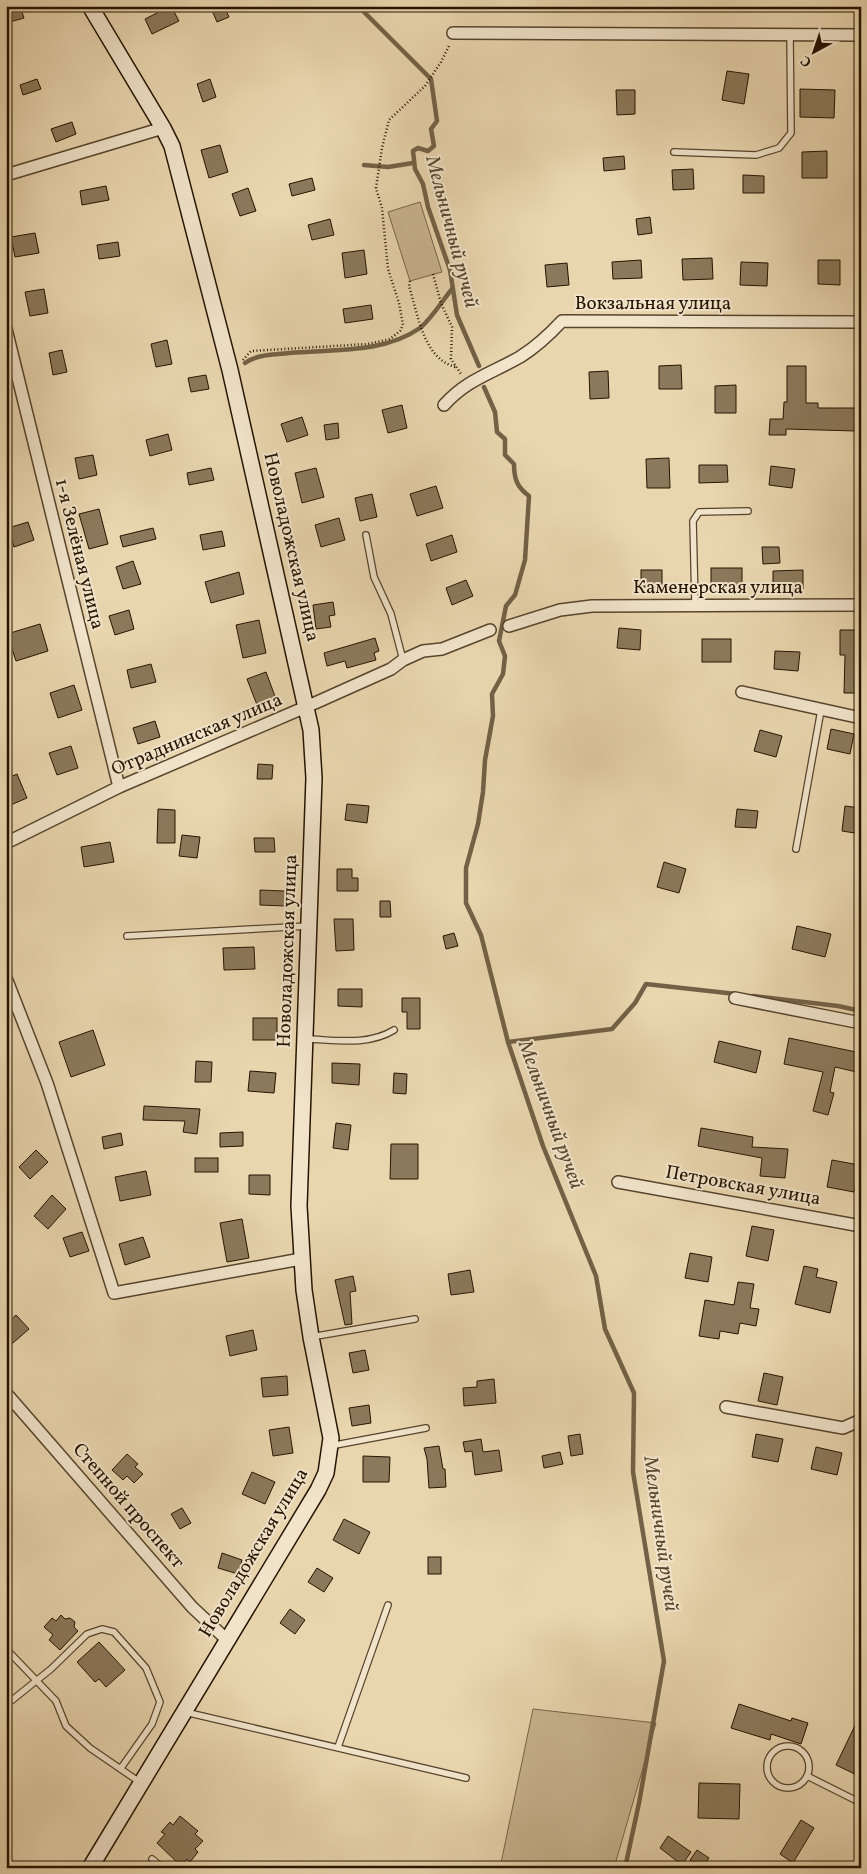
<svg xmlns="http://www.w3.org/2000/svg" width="867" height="1874" viewBox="0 0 867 1874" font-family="Vollkorn,serif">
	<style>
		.green { fill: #c8b591; stroke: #766448 }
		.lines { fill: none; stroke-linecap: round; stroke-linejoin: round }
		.stream { stroke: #726146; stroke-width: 4.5 }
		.building { fill: #8b795b; stroke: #251400 }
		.lane-casing { stroke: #56442c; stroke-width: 8 }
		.street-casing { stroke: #56442c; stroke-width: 14 }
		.secondary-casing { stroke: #251400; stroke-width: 18 }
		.path { stroke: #251400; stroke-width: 2.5; stroke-dasharray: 1 2.5; stroke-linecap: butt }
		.lane { stroke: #f1e4cb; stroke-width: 5.5 }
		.street { stroke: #f1e4cb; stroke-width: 11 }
		.secondary { stroke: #f1e4cb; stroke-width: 15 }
		.labels { text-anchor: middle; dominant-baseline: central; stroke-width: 4; stroke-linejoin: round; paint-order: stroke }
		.street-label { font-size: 19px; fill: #251400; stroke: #f1e4cb }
		.water-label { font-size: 20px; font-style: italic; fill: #59472e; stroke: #f1e4cb }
	</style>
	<rect width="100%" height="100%" fill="#e9d6af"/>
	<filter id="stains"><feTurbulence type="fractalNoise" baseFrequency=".004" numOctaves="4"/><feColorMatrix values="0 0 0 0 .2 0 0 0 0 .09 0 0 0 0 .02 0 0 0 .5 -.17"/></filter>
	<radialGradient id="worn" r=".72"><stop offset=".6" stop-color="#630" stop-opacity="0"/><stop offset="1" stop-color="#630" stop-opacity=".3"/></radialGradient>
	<g class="green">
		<path d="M420 202 442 272 410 281 388 212Z"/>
		<path d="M533 1709 656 1723 614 1868H500Z"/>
	</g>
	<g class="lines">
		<g class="stream">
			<path d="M358 6 431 79 437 121 431 129 434 146 428 151 418 148 413 151 415 169 423 184 428 207 450 270 457 315 479 366"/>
			<path d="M364 165 388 167 413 163"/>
			<path d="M245 363C258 354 274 355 289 353 332 349 383 354 420 328 432 318 442 301 452 289"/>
			<path d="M484 387 495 412 497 432 505 439V455L514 464C514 479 517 487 529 496L525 560 515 595 506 606 499 641 505 656 503 674 492 694 493 716 485 760 483 792 478 824 466 868V903L481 935 508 1042 543 1146 596 1276 605 1329 634 1393 633 1472 664 1661 639 1803 625 1868"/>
			<path d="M753 996 838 1006 861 1011"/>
			<path d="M508 1042 612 1029 635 1003 646 984 736 994"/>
		</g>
	</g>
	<g class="building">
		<path d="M6 6H20L24 18 6 23Z"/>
		<path d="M171 6 179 21 152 34 145 19Z"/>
		<path d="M210 6H224L229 17 217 22Z"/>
		<path d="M727 71 749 74 744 104 722 100Z"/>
		<path d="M37 79 41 89 23 95 20 85Z"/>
		<path d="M210 79 216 97 203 102 197 84Z"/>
		<path d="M800 89 835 90 834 118 800 117Z"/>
		<path d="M616 90H635V114L617 115Z"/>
		<path d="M72 122 76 134 56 142 51 129Z"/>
		<path d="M220 145 228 172 209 178 201 150Z"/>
		<path d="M827 151V178H802V152Z"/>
		<path d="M624 156 625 169 604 171 603 158Z"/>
		<path d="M693 169 694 189 673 190 672 170Z"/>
		<path d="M743 175 764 176V193H743Z"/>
		<path d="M312 178 315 190 292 196 289 184Z"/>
		<path d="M106 186 109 200 82 205 80 191Z"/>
		<path d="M248 188 256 211 240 216 232 194Z"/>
		<path d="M650 217 652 233 638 235 636 219Z"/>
		<path d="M330 219 334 235 312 240 308 225Z"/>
		<path d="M35 233 39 253 15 257 11 237Z"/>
		<path d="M118 242 120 256 99 259 97 245Z"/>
		<path d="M364 250 367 274 345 278 342 253Z"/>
		<path d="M712 258 713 279 683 280 682 259Z"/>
		<path d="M641 260 642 278 613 279 612 262Z"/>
		<path d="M818 260H840V285L818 284Z"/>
		<path d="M741 262 768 263 767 286 740 285Z"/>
		<path d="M567 263 569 285 547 287 545 265Z"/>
		<path d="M44 289 48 313 30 316 25 292Z"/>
		<path d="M371 305 373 319 345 323 343 309Z"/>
		<path d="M167 340 172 364 156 367 151 344Z"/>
		<path d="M62 350 67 372 53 375 49 353Z"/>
		<path d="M681 365 682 389H659V366Z"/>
		<path d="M787 366H806V403H818V408H856V431L786 429V435H769L770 419H783L784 402H787Z"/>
		<path d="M608 371 609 398 590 399 589 372Z"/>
		<path d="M206 375 209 389 191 392 188 378Z"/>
		<path d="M736 385V413H715V386Z"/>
		<path d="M402 405 407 428 388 433 382 410Z"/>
		<path d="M302 417 308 435 287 442 281 424Z"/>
		<path d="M338 423 339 438 326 440 324 425Z"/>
		<path d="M168 434 172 450 150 456 146 440Z"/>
		<path d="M93 455 97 475 79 479 75 458Z"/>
		<path d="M669 458 670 488H647L646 459Z"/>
		<path d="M699 465H727L728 482 699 483Z"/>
		<path d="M771 466 795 469 792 488 769 485Z"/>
		<path d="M211 468 214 480 189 485 187 473Z"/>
		<path d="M316 468 324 497 302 503 295 473Z"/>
		<path d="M436 486 443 508 417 516 410 494Z"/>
		<path d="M372 494 377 517 360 521 355 498Z"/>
		<path d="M99 509 108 544 89 549 79 514Z"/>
		<path d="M339 518 345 540 321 547 315 525Z"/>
		<path d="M28 522 34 540 14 547 8 528Z"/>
		<path d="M153 528 156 539 123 547 120 536Z"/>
		<path d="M222 531 225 546 203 550 200 535Z"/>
		<path d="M452 535 457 552 431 561 426 544Z"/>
		<path d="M762 547H779L780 563 763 564Z"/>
		<path d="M133 561 141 584 123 589 116 567Z"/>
		<rect x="711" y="568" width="31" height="20"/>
		<rect x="641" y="570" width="21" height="17"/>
		<path d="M803 570V589L773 590V571Z"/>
		<path d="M239 572 244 594 211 603 205 582Z"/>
		<path d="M466 580 473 596 452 605 446 588Z"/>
		<path d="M333 602 335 615 329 616 331 627 316 629 313 605Z"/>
		<path d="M129 610 134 629 115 635 109 616Z"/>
		<path d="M259 620 266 653 243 658 236 625Z"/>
		<path d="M40 624 48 651 16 661 7 634Z"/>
		<path d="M619 628 641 630 640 650 617 648Z"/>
		<path d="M840 630H861V693H844L845 655H840Z"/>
		<path d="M375 638 379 651 374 653 376 660 347 668 345 661 327 666 324 653Z"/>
		<rect x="702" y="639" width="29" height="23"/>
		<path d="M775 651 800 652 798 671 774 669Z"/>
		<path d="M151 664 156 682 131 688 127 670Z"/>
		<path d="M266 672 276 699 257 705 247 679Z"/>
		<path d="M74 685 82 710 58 718 50 693Z"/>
		<path d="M155 721 160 737 138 744 133 728Z"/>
		<path d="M831 729 854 734 850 754 827 749Z"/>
		<path d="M760 730 782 736 776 757 754 751Z"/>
		<path d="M71 746 78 768 57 775 49 753Z"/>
		<path d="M258 764 273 765 272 779H257Z"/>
		<path d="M17 774 27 798 6 807V779Z"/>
		<path d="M347 804 369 806 367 823 345 820Z"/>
		<path d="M845 806 861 808V834L842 831Z"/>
		<path d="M158 809 175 810V843H157Z"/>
		<path d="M737 809 758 811 756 828 735 827Z"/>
		<path d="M182 835 200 837 197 858 179 856Z"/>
		<path d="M254 838H274L275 852H255Z"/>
		<path d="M110 842 114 862 84 867 81 847Z"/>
		<path d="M664 862 686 869 679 893 657 887Z"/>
		<path d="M337 869H352V878H358V891H337Z"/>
		<path d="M260 890 285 891V906L260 905Z"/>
		<path d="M380 901H390L391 917H380Z"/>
		<path d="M334 919H353L354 950 336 951Z"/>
		<path d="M797 926 831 934 825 957 792 949Z"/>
		<path d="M454 933 458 946 446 949 443 936Z"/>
		<path d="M254 947 255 969 224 970 223 948Z"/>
		<path d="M338 989H362V1007L338 1006Z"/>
		<path d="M402 998H420V1029H407V1012H402Z"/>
		<rect x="253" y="1018" width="24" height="22"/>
		<path d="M93 1030 105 1065 71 1077 59 1042Z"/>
		<path d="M789 1038 861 1053V1073L835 1067 830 1092 834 1093 828 1115 813 1111 823 1072 784 1064Z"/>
		<path d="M719 1041 761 1051 756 1073 714 1062Z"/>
		<path d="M196 1061 212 1062 211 1082H195Z"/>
		<path d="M332 1063 360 1064 359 1085 332 1083Z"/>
		<path d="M250 1071 276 1073 274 1093 248 1091Z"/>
		<path d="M394 1073 407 1074 406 1094 393 1093Z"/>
		<path d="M144 1106 200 1109 197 1134 183 1132 185 1121 143 1120Z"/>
		<path d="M336 1123 351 1125 348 1150 333 1148Z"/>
		<path d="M701 1128 753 1137 752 1147 788 1149 785 1178 760 1176 762 1158 698 1146Z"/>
		<path d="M243 1132V1146L220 1147V1133Z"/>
		<path d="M121 1133 123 1145 104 1149 102 1137Z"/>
		<path d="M391 1144H418V1179H390Z"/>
		<path d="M36 1150 48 1162 30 1179 19 1167Z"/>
		<rect x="195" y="1158" width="23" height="14"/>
		<path d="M832 1160 859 1165 854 1192 827 1187Z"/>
		<path d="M146 1171 151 1195 120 1201 115 1177Z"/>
		<path d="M249 1175H270V1195L249 1194Z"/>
		<path d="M52 1195 66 1209 48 1229 34 1216Z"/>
		<path d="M242 1219 249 1258 227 1262 220 1223Z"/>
		<path d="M752 1226 774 1230 768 1261 746 1256Z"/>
		<path d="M82 1232 89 1251 70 1257 63 1238Z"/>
		<path d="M143 1237 150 1257 125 1265 119 1244Z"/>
		<path d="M690 1253 712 1257 708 1282 685 1278Z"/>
		<path d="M804 1266 818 1269 816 1277 837 1282 830 1313 795 1304Z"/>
		<path d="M470 1270 474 1292 451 1295 448 1274Z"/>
		<path d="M353 1276 356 1291 350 1292 352 1324 345 1325 335 1280Z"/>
		<path d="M738 1282 754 1284 750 1308 759 1309 756 1326 740 1323 738 1334 720 1331 719 1339 699 1336 705 1300 734 1305Z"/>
		<path d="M16 1315 29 1329 6 1349V1324Z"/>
		<path d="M253 1330 257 1350 230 1356 226 1336Z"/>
		<path d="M365 1350 369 1370 353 1373 349 1353Z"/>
		<path d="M764 1373 783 1377 777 1405 758 1401Z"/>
		<path d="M287 1376 288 1395 263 1397 261 1378Z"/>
		<path d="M494 1379 496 1403 464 1406 463 1388 477 1387V1381Z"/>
		<path d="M369 1405 371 1423 352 1426 349 1408Z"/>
		<path d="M289 1427 293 1453 273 1456 269 1430Z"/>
		<path d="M580 1434 583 1454 571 1456 568 1436Z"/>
		<path d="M756 1434 783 1439 778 1462 752 1457Z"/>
		<path d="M481 1439 483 1452 499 1450 502 1471 475 1475 472 1451 465 1452 463 1442Z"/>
		<path d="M439 1446 443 1469H445L446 1487 429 1488 427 1459 424 1448Z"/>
		<path d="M816 1447 842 1453 837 1475 811 1469Z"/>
		<path d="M560 1452 563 1464 544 1468 542 1456Z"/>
		<path d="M127 1454 138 1464 135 1467 143 1474 134 1483 127 1476 123 1480 112 1470Z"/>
		<path d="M363 1456 390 1457 389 1482H363Z"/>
		<path d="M252 1472 275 1482 265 1504 242 1494Z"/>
		<path d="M182 1508 191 1523 180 1529 171 1514Z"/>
		<path d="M344 1519 370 1532 359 1554 333 1540Z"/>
		<path d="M222 1553 242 1560 238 1574 218 1568Z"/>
		<rect x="428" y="1557" width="13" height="17"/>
		<path d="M317 1568 333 1578 324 1592 308 1582Z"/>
		<path d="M290 1609 305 1620 295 1634 280 1623Z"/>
		<path d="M61 1615 65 1619 70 1618 75 1622 74 1627 78 1631 60 1650 49 1640 53 1635 44 1627 52 1618 56 1621Z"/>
		<path d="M99 1642 125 1670 106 1687 99 1679 95 1682 77 1662Z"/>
		<path d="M739 1704 791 1721 792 1718 808 1723 801 1744 771 1734 770 1740 731 1728Z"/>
		<path d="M861 1713V1777L836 1765Z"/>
		<path d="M699 1783 740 1784 739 1819 698 1818Z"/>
		<path d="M180 1816 198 1831 195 1834 203 1841 195 1849 198 1852 190 1862 187 1859 181 1866 157 1843 165 1834 161 1832 170 1822 173 1825Z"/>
		<path d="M801 1820 814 1828 793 1863 780 1854Z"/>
		<path d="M668 1836 691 1852 682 1865 660 1848Z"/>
		<path d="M697 1850 709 1858 702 1868 690 1860Z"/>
	</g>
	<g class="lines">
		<g class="lane-casing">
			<g id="lane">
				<path d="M674 152 756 155 779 148 791 133 790 35"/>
				<path d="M366 535 374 577 391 614 403 660"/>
				<path d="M695 604 693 521 699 512 748 511"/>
				<path d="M796 849 821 710"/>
				<path d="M127 936 308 926"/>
				<path d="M307 1039C336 1040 368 1046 394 1030"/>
				<path d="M311 1337 415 1319"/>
				<path d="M330 1446 426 1428"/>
				<path d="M10 1653 56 1701 66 1726 90 1748 141 1783"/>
				<path d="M6 1705 51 1669 87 1634 102 1629 114 1632 146 1668 160 1702 152 1724 121 1768"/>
				<path d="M185 1712 466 1778"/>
				<circle cx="788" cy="1767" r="21"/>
				<path d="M338 1747 388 1605"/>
				<path d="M807 1776 861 1803"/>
				<path d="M152 1859 163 1868"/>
			</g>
		</g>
		<g class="street-casing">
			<g id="street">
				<path d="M453 33 861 35"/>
				<path d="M6 175 163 128"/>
				<path d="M6 329 119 787"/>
				<path d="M444 405C468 379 490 374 520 357 536 347 549 335 562 321L861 322"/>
				<path d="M509 626 560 610 592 606 861 605"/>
				<path d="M742 692 861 718"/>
				<path d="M6 843 119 787 315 703 391 669 403 660 423 651 442 649 490 630"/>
				<path d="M6 978 47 1083 114 1293 301 1259"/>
				<path d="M735 998 861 1023"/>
				<path d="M618 1182 861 1226"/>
				<path d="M6 1393 192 1607 226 1639"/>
				<path d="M726 1407 843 1428 861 1420"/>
			</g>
		</g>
		<g class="secondary-casing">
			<path id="secondary" d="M90 6 163 128 172 146 230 370 311 730 314 778 299 1206 304 1290 311 1337 331 1438 326 1473 318 1490 90 1868"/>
		</g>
		<g class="path">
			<path d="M433 274 441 303 452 327 451 359 461 374"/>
			<path d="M410 281 409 286C418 314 423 359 456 367"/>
			<path d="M243 360 251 351 368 344 390 339 400 331 403 325 399 303 388 269 382 208 376 188 382 148 389 120 425 86 441 62 450 44"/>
		</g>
		<use href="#lane" class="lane"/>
		<use href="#street" class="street"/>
		<use href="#secondary" class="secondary"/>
	</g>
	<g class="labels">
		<g class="street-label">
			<text x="653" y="304">Вокзальная улица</text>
			<text transform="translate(291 547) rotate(77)">Новоладожская улица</text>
			<text transform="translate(79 554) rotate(76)">1-я Зелёная улица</text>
			<text x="718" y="588">Каменерская улица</text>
			<text transform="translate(197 735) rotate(-23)">Отраднинская улица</text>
			<text transform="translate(288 951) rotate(-88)">Новоладожская улица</text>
			<text transform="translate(743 1186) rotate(10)">Петровская улица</text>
			<text transform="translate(128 1506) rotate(49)">Степной проспект</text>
			<text transform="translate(254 1553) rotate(-59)">Новоладожская улица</text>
		</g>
		<g class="water-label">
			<text transform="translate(451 232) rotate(75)">Мельничный ручей</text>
			<text transform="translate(550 1115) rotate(70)">Мельничный ручей</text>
			<text transform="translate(660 1534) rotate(82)">Мельничный ручей</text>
		</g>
	</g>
	<rect width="867" height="1874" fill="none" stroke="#e9d6af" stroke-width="25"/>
	<rect x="8" y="8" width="852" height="1859" fill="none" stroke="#251400" stroke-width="2.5"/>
	<rect x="12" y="12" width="842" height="1849" fill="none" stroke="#251400"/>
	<g transform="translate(814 52) rotate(220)" stroke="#f1e4cb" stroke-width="4" paint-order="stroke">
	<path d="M0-4L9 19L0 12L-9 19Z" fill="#251400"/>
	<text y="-8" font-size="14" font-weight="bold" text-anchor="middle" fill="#251400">С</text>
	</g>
	<rect width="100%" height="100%" filter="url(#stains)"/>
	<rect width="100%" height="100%" fill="url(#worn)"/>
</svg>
